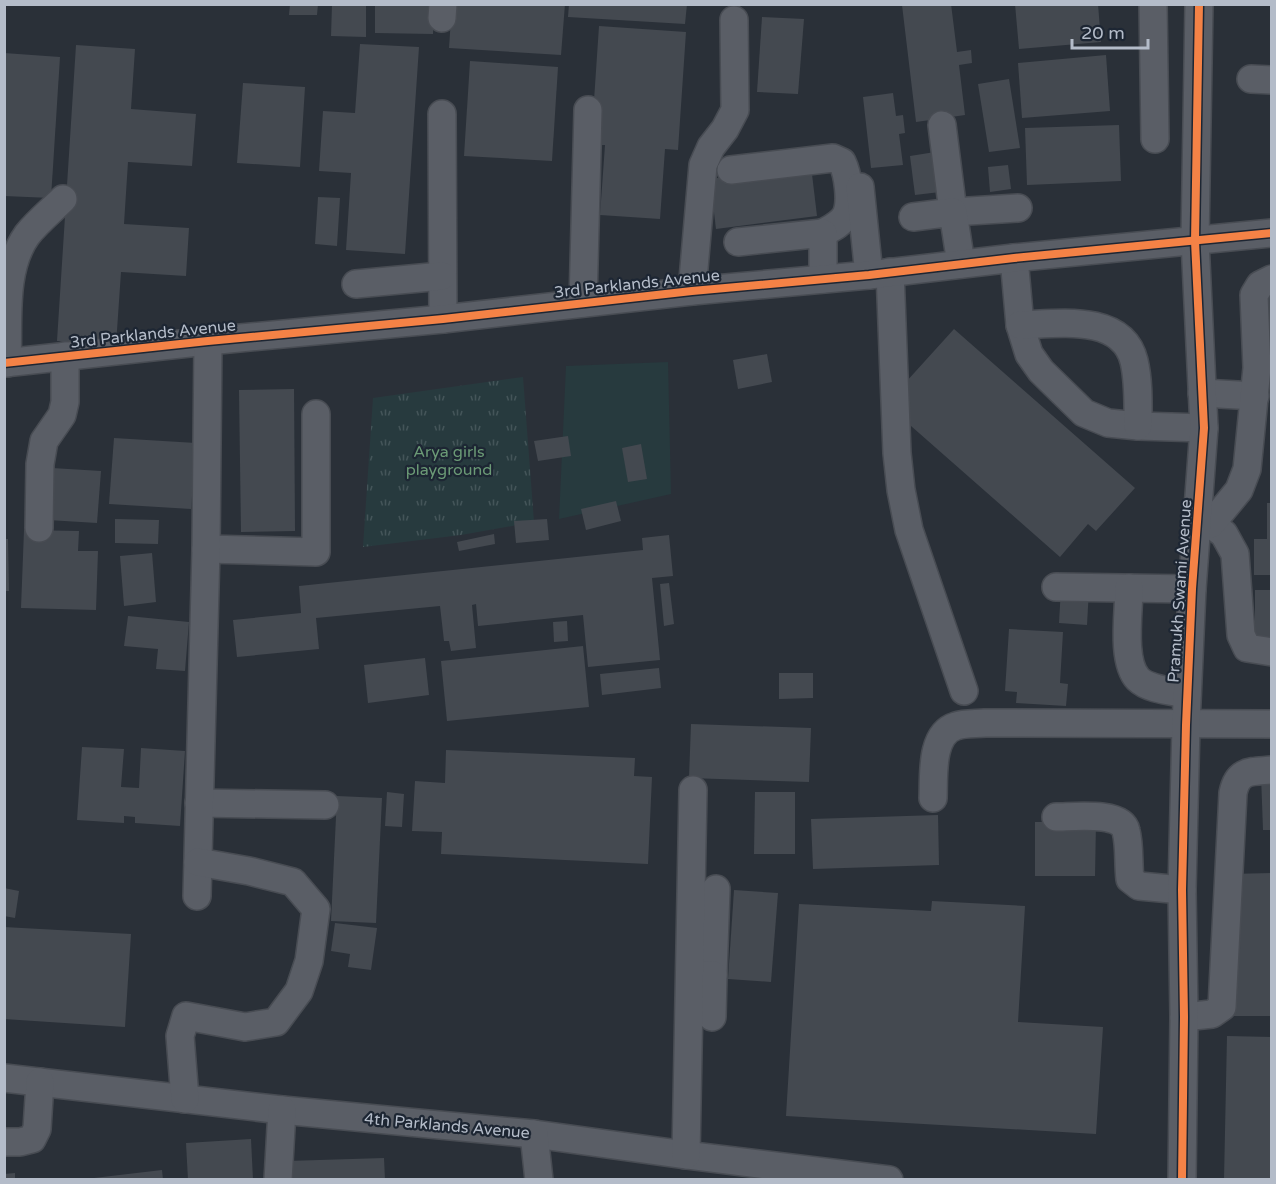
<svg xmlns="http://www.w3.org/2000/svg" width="1276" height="1184" viewBox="0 0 1276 1184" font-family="'Varela Round',sans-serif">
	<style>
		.grass { fill: url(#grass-tufts) }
		.garden { fill: #273a3e }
		.building { fill: #444950 }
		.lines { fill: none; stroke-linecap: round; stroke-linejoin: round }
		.minor-casing { stroke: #484c53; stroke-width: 30 }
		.minor { stroke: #5a5e66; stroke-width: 27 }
		.cycleway-casing { stroke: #1d2633; stroke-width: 11 }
		.cycleway { stroke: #f48246; stroke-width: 8 }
		.labels { text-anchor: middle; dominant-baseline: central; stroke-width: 4.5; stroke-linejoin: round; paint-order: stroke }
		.street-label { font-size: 16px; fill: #b4bcc9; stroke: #1d2633 }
		.park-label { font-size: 16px; fill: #6b9a76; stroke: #1d2633 }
	</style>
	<defs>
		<pattern id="grass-tufts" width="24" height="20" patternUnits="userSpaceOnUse" patternTransform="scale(1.5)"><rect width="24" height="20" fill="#273a3e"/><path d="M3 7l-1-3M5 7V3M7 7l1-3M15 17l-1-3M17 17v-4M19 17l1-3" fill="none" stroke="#445559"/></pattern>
	</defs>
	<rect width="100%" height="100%" fill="#2a3038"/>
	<path class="grass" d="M523 377 534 522 461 535 363 547 373 398Z"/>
	<path class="garden" d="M668 362 671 494 559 519 566 366Z"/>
	<g class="building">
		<path d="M290 4H318L317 15H289Z"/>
		<path d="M332 4H366V37L331 36Z"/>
		<path d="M375 4H434L433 34 375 33Z"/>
		<path d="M452 4H565L561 55 449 48Z"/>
		<path d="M569 4H687L685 24 568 17Z"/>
		<path d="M951 4 957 52 971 50 972 63 959 65 965 115 916 122 902 5Z"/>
		<path d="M1015 4H1098L1101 42 1019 49Z"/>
		<path d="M762 17 804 19 798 94 757 92Z"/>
		<path d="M599 26 686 32 678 150 665 149 660 219 600 215 605 145H591Z"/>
		<path d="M360 44 419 47 405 254 346 250 351 173 319 171 323 111 355 113Z"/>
		<path d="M76 45 135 49 131 109 196 114 192 166 128 162 124 224 189 228 186 276 121 272 116 345 57 341Z"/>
		<path d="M4 53 60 57 51 198 4 196Z"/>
		<path d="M1106 55 1110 111 1022 118 1018 63Z"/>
		<path d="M470 61 558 67 552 161 464 156Z"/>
		<path d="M1009 79 1020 148 989 152 978 84Z"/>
		<path d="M243 83 305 87 300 167 237 163Z"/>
		<path d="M893 93 896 116 903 115 905 133 899 134 903 165 871 168 863 97Z"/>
		<path d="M1119 125 1121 181 1027 185 1025 128Z"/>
		<path d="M935 152 940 192 915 195 910 156Z"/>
		<path d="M1008 165 1011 189 990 192 988 167Z"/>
		<path d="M811 166 817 216 716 229 710 179Z"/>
		<path d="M318 197 340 198 337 246 315 244Z"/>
		<path d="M1266 289H1272V334H1265Z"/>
		<path d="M954 329 1135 488 1096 531 1088 524 1060 557 886 404Z"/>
		<path d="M767 354 772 382 738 389 733 360Z"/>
		<path d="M294 389 295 531 241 532 239 390Z"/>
		<path d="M568 436 571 456 538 461 534 441Z"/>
		<path d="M114 438 196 443 191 509 109 504Z"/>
		<path d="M641 444 647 479 628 482 622 448Z"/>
		<path d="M52 468 101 471 97 523 48 520Z"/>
		<path d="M616 501 621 521 586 530 581 509Z"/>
		<path d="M1267 503H1272V575H1254V539H1267Z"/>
		<path d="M115 519 159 520 158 544 115 543Z"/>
		<path d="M547 519 549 540 516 543 514 521Z"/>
		<path d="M24 530 79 531 78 551H98L96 610 21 608Z"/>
		<path d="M494 534 495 544 459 551 457 542Z"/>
		<path d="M669 535 673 576 652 578 660 660 588 667 583 615 478 626 476 604 472 605 476 648 451 651 449 641H444L440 606 316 618 319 649 237 657 233 620 301 613 299 586 643 550 642 538Z"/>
		<path d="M4 539H8L9 591H4Z"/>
		<path d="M152 553 156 602 124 606 120 556Z"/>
		<path d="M669 583 674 624 664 626 660 584Z"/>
		<path d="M1061 588 1089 589 1087 625 1059 623Z"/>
		<rect x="1255" y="590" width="17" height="48"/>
		<path d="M128 616 189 622 185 671 156 669 158 649 124 646Z"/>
		<path d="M567 621 568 641 554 642 553 622Z"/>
		<path d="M1009 629 1063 632 1060 683 1068 684 1066 706 1016 703 1017 692 1005 691Z"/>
		<path d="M583 646 589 707 447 721 441 661Z"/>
		<path d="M425 658 429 695 368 703 364 665Z"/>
		<path d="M659 668 661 688 602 695 600 674Z"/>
		<path d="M779 673H813V698L779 699Z"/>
		<path d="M691 724 811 728 809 782 689 778Z"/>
		<path d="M82 747 124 749 121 787 139 788 141 748 185 751 180 826 135 823V817L124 816V823L77 820Z"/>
		<path d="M446 750 635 758 634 776 652 777 648 864 441 854 442 832 412 831 415 781 445 783Z"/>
		<path d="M1272 774V830H1263L1261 775Z"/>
		<path d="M387 792 404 794 402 827 385 826Z"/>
		<path d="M755 792H795V854H754Z"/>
		<path d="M337 796 382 798 376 923 331 921Z"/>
		<path d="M938 815 939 865 813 869 811 819Z"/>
		<path d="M1035 822H1096L1095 876H1035Z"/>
		<path d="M1272 873V1016H1231L1230 874Z"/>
		<path d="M4 888 19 891 15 918 4 916Z"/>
		<path d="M734 890 778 893 771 982 728 979Z"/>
		<path d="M932 901 1025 906 1018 1022 1103 1027 1096 1134 786 1116 799 904 931 911Z"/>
		<path d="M335 923 377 928 371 970 348 967 350 954 331 951Z"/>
		<path d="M4 927 131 934 125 1027 4 1019Z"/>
		<path d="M1227 1036 1272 1037V1180H1224Z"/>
		<path d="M251 1139 253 1180H188L186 1143Z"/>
		<path d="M384 1158 385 1180H288L287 1161Z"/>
		<path d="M162 1170 163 1180H94V1178Z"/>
		<path d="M15 1173V1180H4V1174Z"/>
	</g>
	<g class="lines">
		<g class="minor-casing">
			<g id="minor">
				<path d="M1153 4 1155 139"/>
				<path d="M442 18 443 4"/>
				<path d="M1251 79 1272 80"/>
				<path d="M442 114 443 319"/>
				<path d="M942 125 953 212 1018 208"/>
				<path d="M731 170 833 158 842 162C848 174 852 202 846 215 841 224 832 228 823 233"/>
				<path d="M860 187 869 275"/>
				<path d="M913 217 953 212 961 264"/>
				<path d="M738 242 823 233V279"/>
				<path d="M1014 258 1020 325 1029 354 1041 371 1084 413 1108 423 1138 426 1204 428"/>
				<path d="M890 272 897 453 901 490 909 530 964 691"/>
				<path d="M356 284 442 276"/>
				<path d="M692 291 703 165 711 147 725 129 735 110 734 20"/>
				<path d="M583 303 588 110"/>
				<path d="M1020 325C1057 324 1122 313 1134 361 1139 382 1138 405 1138 426"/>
				<path d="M4 363 208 341 443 319 692 291 869 275 1014 258 1272 233"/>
				<path d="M7 363C9 322 2 270 27 235 37 222 52 210 63 199"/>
				<path d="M1202 393 1255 396"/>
				<path d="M1198 522 1211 524 1224 534 1235 554 1241 635 1247 648 1272 652"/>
				<path d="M1211 524 1239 490 1247 469 1257 368 1254 295 1260 285 1272 279"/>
				<path d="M39 528 40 464 44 441 62 415 65 402V356"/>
				<path d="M206 549 316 552V414"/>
				<path d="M1056 587 1192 589"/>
				<path d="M1129 588C1129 611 1121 661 1138 679 1149 690 1173 691 1187 694"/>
				<path d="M933 798C934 776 930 734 956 726 965 723 976 724 985 723L1272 724"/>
				<path d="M199 803 325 805"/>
				<path d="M1056 817C1073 817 1122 811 1126 831 1130 846 1128 864 1130 879L1139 886 1182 890"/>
				<path d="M197 896 206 549 208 341"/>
				<path d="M713 975 716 889"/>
				<path d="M695 976 713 975 712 1017"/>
				<path d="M1184 1017 1212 1014 1222 1007 1233 793C1238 769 1251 772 1272 770"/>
				<path d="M4 1078 282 1110 534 1134 686 1155 889 1180"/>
				<path d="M185 1099 180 1036 186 1016 245 1027 276 1022 299 991 309 961 316 909 293 882 249 871 198 862"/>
				<path d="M534 1134 539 1180"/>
				<path d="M4 1142H20L32 1139 37 1129 40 1082"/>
				<path d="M686 1155 693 790"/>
				<path d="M278 1180 282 1110"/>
				<path d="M1182 1180 1184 1017 1182 890 1186 725 1192 589 1204 428 1195 241 1199 4"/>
			</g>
		</g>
		<use href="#minor" class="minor"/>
		<g class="cycleway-casing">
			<g id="cycleway">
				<path d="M4 363 208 341 443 319 692 291 869 275 1014 258 1272 233"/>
				<path d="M1182 1180 1184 1017 1182 890 1186 725 1192 589 1204 428 1195 241 1199 4"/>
			</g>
		</g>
		<use href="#cycleway" class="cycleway"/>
	</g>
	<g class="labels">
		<g class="street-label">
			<text transform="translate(637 284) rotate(-6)">3rd Parklands Avenue</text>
			<text transform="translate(153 334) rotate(-6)">3rd Parklands Avenue</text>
			<text transform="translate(1180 591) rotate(-86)">Pramukh Swami Avenue</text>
			<text transform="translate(447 1126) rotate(5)">4th Parklands Avenue</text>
		</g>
		<g class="park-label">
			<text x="449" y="452">Arya girls<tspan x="449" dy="18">playground</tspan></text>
		</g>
	</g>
	<rect width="1276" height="1184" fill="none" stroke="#b4bcc9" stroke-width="12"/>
	<path d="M1072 39v9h76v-9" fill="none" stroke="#b4bcc9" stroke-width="3"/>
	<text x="1081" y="39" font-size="18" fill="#b4bcc9" stroke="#1d2633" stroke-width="4.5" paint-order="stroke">20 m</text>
</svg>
